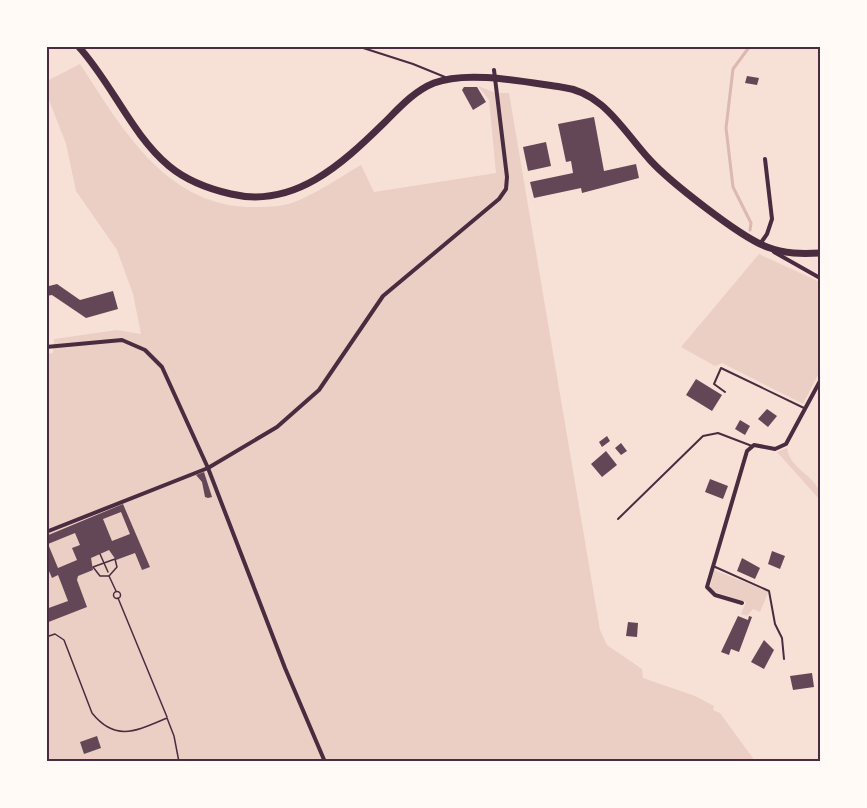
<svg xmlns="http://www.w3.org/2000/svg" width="867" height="808" viewBox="0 0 867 808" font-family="'Zilla Slab',serif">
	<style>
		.green { fill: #ebcfc5 }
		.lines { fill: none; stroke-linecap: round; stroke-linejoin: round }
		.stream { stroke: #dcb8b0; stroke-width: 3 }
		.building { fill: #644757; fill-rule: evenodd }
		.path { stroke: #4a2c40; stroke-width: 1.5 }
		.service { stroke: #4a2c40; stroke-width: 2 }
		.minor { stroke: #4a2c40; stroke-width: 4 }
		.primary { stroke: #4a2c40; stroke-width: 7 }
		.neatline { fill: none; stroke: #4a2c40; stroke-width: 2 }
	</style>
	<rect width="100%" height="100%" fill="#f7e1d7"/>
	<g class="green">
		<path d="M80 64C121 126 163 203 247 207 263 207 281 208 297 201 319 192 340 177 361 165L374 192 496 173 489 100 478 86 496 93H509L600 630 607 645 642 669 643 678 695 696 714 706 713 710 720 713 755 761H47L46 354 53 353 54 339 117 330 141 334 133 294 117 250 76 191 66 144 47 95V81Z"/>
		<path d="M759 254 820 282V371L803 404 722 363 715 366 681 347Z"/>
		<path d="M787 448C791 473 821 475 820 500L777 452Z"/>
		<path d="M714 570 767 591 768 593 760 612 753 609 747 616 741 614 746 602 712 591 710 588Z"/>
	</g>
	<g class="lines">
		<path class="stream" d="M750 230 751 223 733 187 726 128 733 69 750 46"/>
	</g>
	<g class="building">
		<path d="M747 76 759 78 757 85 745 83Z"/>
		<path d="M464 87H477L486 102 473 110 462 90Z"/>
		<path d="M594 117 604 171 636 164 639 178 582 193 581 188 534 198 530 182 573 173 571 161 566 162 558 124Z"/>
		<path d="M546 142 551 166 528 171 523 147Z"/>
		<path d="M46 279 49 286 57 284 80 300 113 291 118 309 86 318 52 295 46 296Z"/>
		<path d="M696 379 722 395 712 411 686 395Z"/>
		<path d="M767 409 777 416 768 427 758 419Z"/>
		<path d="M740 420 750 426 745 435 735 429Z"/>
		<path d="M607 436 610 441 602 447 599 442Z"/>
		<path d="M621 443 627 451 621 455 615 448Z"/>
		<path d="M606 451 617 465 602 477 591 464Z"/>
		<path d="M204 472 212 497 208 498 205 497 202 482 196 475Z"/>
		<path d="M710 479 728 486 723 499 705 492Z"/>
		<path d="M123 504 150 567 142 570 135 553 116 560 109 550 91 558 93 570 78 576 77 580 87 607 46 623V609L68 601 58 575 52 578 46 564V536ZM121 512 130 534 112 541 103 519ZM75 533 80 545 72 548 77 560 58 568 48 544Z"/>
		<path d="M772 551 785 556 780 569 768 564Z"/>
		<path d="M742 558 760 568 755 579 737 571Z"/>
		<path d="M738 616 748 620 749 616 752 617 739 652 731 649 729 655 721 652Z"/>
		<path d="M628 622 638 623 637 637 626 636Z"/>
		<path d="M764 640 774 650 764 669 751 662Z"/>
		<path d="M812 673 814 687 793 690 790 676Z"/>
		<path d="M97 736 101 748 84 754 80 742Z"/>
	</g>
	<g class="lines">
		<g class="path">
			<path d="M100 554 108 572"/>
			<path d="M115 559 117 567 109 576H100L93 567Z"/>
			<path d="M109 576 116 591"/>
			<circle cx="117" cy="595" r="3.5"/>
			<path d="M118 598 167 717"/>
			<path d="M46 637 55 634 64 640 92 713C116 743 138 730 167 718L174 736 179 762"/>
		</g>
		<g class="service">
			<path d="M357 46 413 64 445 77"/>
			<path d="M725 392 714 384 721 368 804 408"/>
			<path d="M618 519 703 436 718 433 752 446"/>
			<path d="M713 566 769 591 775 624 782 638 784 659"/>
		</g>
		<g class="minor">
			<path d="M760 244 767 234 772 219 765 159"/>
			<path d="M774 252 820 278"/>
			<path d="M46 347 122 340 145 350 162 367 208 468 285 668 325 762"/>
			<path d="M46 532 208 468 277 427 319 390 383 296 499 199 506 189 507 177 494 70"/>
			<path d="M742 603 715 595 707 587 747 451 754 445 775 449 786 444 820 381"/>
		</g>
		<path class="primary" d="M78 46C112 83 131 134 169 166 187 181 209 189 231 194 294 209 342 164 384 123 399 108 414 91 434 83 467 70 525 82 561 87 604 92 623 131 650 160 669 181 740 237 767 247 785 254 802 254 820 253"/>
	</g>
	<rect width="867" height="808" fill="none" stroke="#fffaf5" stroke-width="96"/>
	<rect x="48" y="48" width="771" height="712" class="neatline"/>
</svg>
